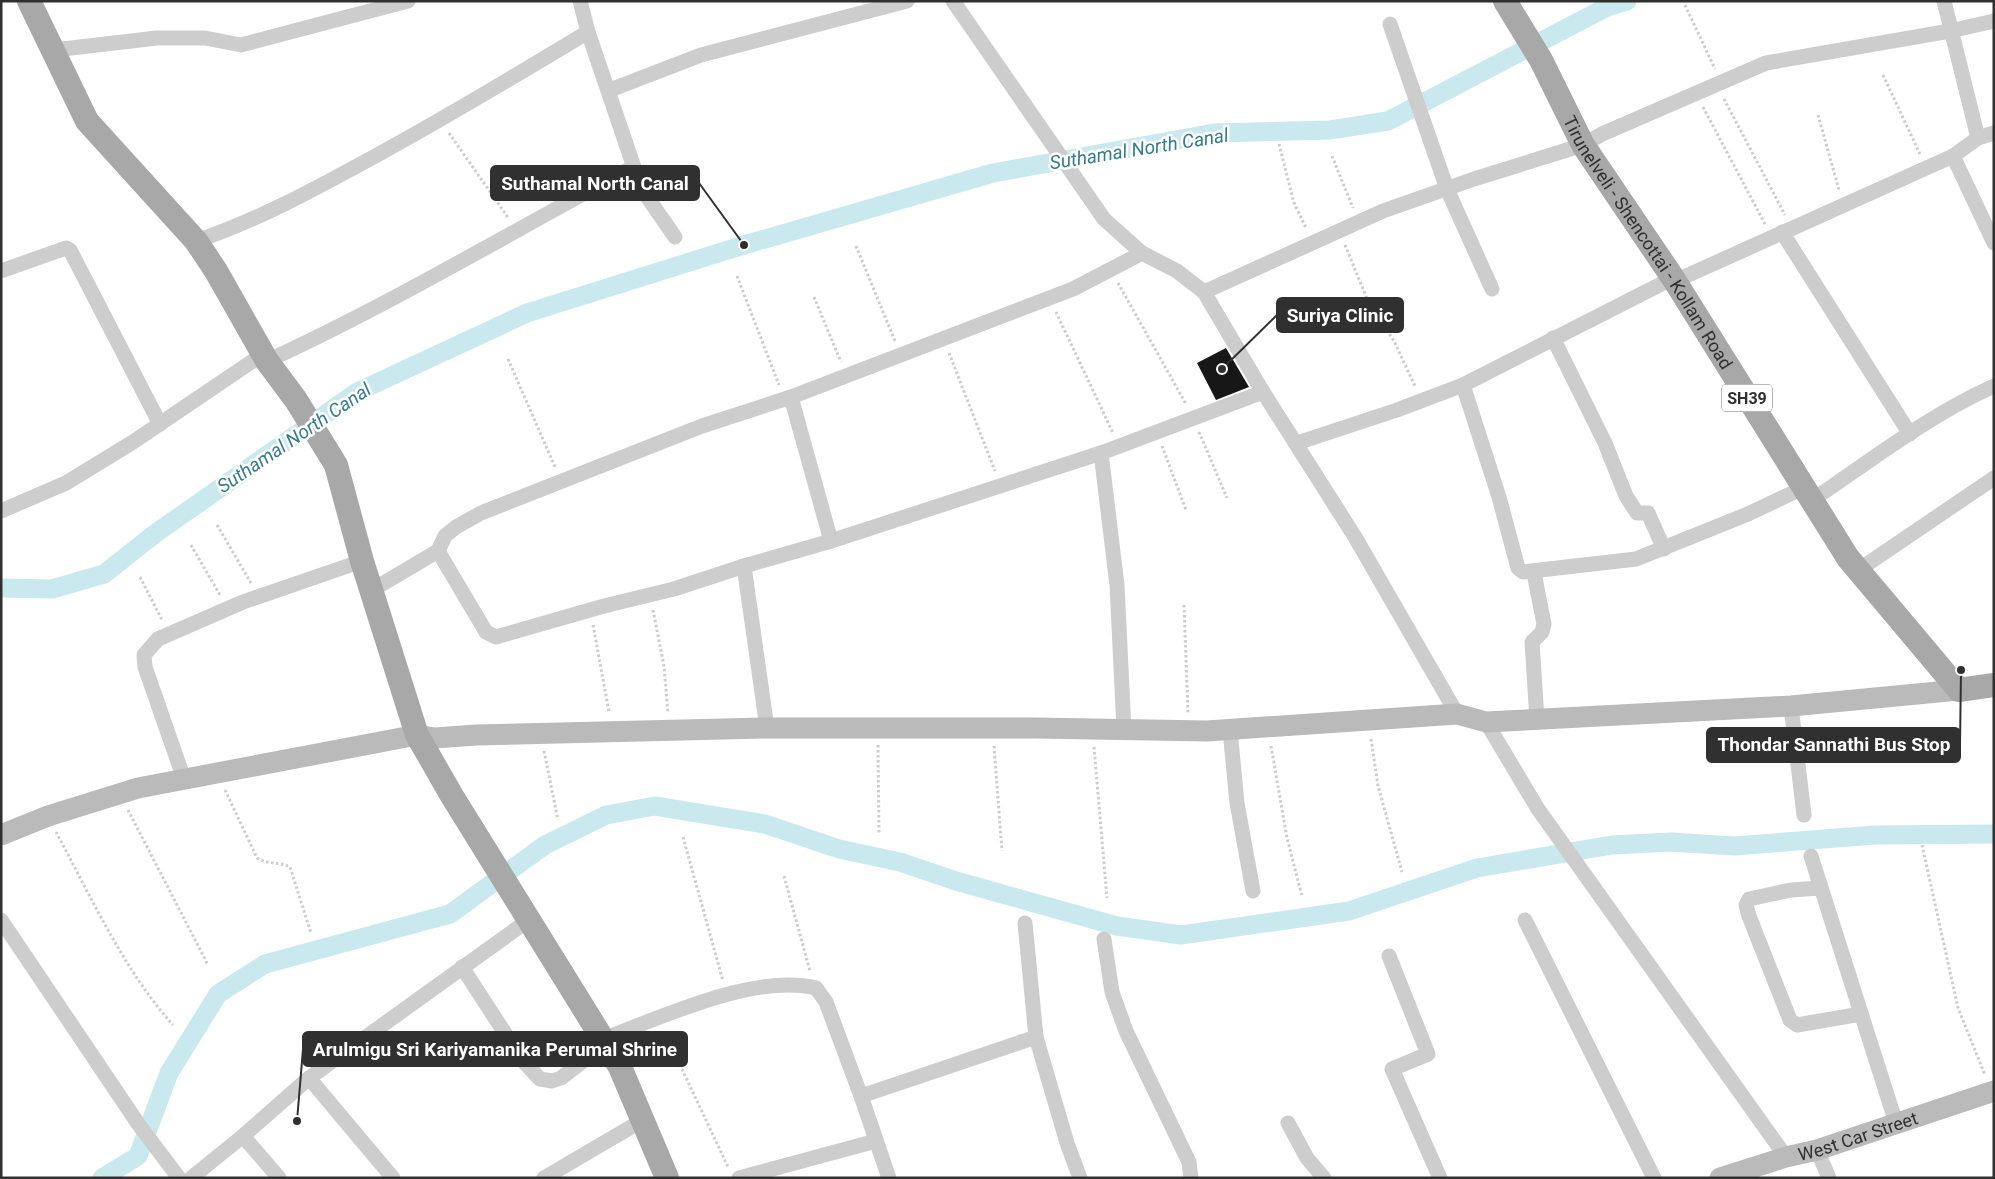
<svg xmlns="http://www.w3.org/2000/svg" width="1995" height="1179" viewBox="0 0 1995 1179" font-family="Roboto,sans-serif">
	<style>
		.lines { fill: none; stroke-linecap: round; stroke-linejoin: round }
		.canal { stroke: #c9e9ee; stroke-width: 19 }
		.building { fill: #171717 }
		.path { stroke: #cdcdcd; stroke-width: 3; stroke-dasharray: 2.5 2.5; stroke-linecap: butt }
		.street { stroke: #cdcdcd; stroke-width: 15 }
		.secondary { stroke: #bababa; stroke-width: 21 }
		.primary { stroke: #a8a8a8; stroke-width: 24 }
		.labels { text-anchor: middle; dominant-baseline: central; stroke-width: 5; stroke-linejoin: round; paint-order: stroke }
		.shield { fill: #fff; stroke: #6e6e6e; stroke-width: 1 }
		.shield-label { font-size: 16px; font-weight: bold; fill: #303030 }
		.street-label { font-size: 18px; fill: #303030; stroke: #fff }
		.water-label { font-size: 19px; font-style: italic; fill: #357d8a; stroke: #fff }
		.leader { fill: none; stroke: #303030; stroke-width: 2 }
		.callout-dot { fill: #303030; stroke: #fff; stroke-width: 2 }
		.callout { fill: #303030; stroke: #303030; stroke-width: 2 }
		.callout-label { font-size: 19px; text-anchor: middle; font-weight: bold; fill: #fff }
	</style>
	<rect width="100%" height="100%" fill="#fff"/>
	<g class="lines">
		<g class="canal">
			<path d="M1 588 52 589 104 574 156 533 357 392 527 313 744 245 993 173 1214 133 1330 130 1388 121 1607 7 1627 1"/>
			<path d="M102 1178 138 1156 169 1073 218 994 265 964 450 914 545 845 606 815 655 806 765 824 839 849 900 862 956 881 1117 926 1181 935 1349 911 1477 868 1612 845 1671 842 1734 846 1875 835 1994 834"/>
		</g>
	</g>
	<path class="building" d="M1226 348 1249 387 1216 400 1197 363Z"/>
	<g class="lines">
		<g class="path">
			<path d="M1685 5 1715 69"/>
			<path d="M1883 75 1920 154"/>
			<path d="M1724 99 1785 215"/>
			<path d="M1703 107 1765 224"/>
			<path d="M1818 115 1839 190"/>
			<path d="M449 133 509 219"/>
			<path d="M1279 144 1294 203 1306 228"/>
			<path d="M1332 156 1353 208"/>
			<path d="M1345 245 1368 301 1394 341 1415 386"/>
			<path d="M856 246 895 341"/>
			<path d="M737 276 779 385"/>
			<path d="M1118 283 1186 404"/>
			<path d="M814 297 841 362"/>
			<path d="M1056 312 1113 433"/>
			<path d="M949 353 995 471"/>
			<path d="M508 359 555 467"/>
			<path d="M1199 432 1227 498"/>
			<path d="M1162 446 1186 510"/>
			<path d="M217 525 251 583"/>
			<path d="M191 545 220 595"/>
			<path d="M140 577 162 620"/>
			<path d="M1184 605 1188 713"/>
			<path d="M653 610 664 666 668 713"/>
			<path d="M593 625 609 712"/>
			<path d="M1371 739 1378 786 1402 872"/>
			<path d="M878 745 879 835"/>
			<path d="M994 746 1002 851"/>
			<path d="M1271 746 1287 838 1302 896"/>
			<path d="M1094 747 1107 898"/>
			<path d="M544 751 558 820"/>
			<path d="M225 790 257 858C268 865 278 861 290 867L311 933"/>
			<path d="M128 810 208 965"/>
			<path d="M56 832C90 895 125 972 173 1025"/>
			<path d="M683 837 723 981"/>
			<path d="M1922 845 1958 1008 1985 1075"/>
			<path d="M784 876 810 971"/>
			<path d="M665 1033 728 1167"/>
		</g>
		<g class="street">
			<path d="M580 1 588 32 641 188 675 237"/>
			<path d="M953 1 1104 219 1142 253 1177 271 1204 292 1263 392 1355 537 1457 714"/>
			<path d="M1944 1 1978 138"/>
			<path d="M1390 24 1447 189 1492 289"/>
			<path d="M54 50 157 38H205L241 45 408 1"/>
			<path d="M610 90 701 55 907 1"/>
			<path d="M1953 156 1978 138 1994 133"/>
			<path d="M1782 232 1910 434"/>
			<path d="M196 241C256 221 313 190 368 160 442 120 515 76 588 32"/>
			<path d="M1 271 66 248 70 250 160 424"/>
			<path d="M1675 281 1953 156 1994 243"/>
			<path d="M1204 292 1383 211 1474 179 1583 145 1602 134 1766 63 1950 31 1994 21"/>
			<path d="M1553 338 1605 443 1626 496 1637 513H1648L1664 549"/>
			<path d="M267 361C393 303 511 232 633 167"/>
			<path d="M1463 385 1499 497 1518 568 1523 572 1636 559 1748 514 1803 488"/>
			<path d="M791 397 831 541"/>
			<path d="M1297 443 1397 410 1463 385 1673 278"/>
			<path d="M1101 453 1117 585 1124 730"/>
			<path d="M1811 501C1870 461 1929 415 1994 386"/>
			<path d="M1 511 66 483 133 442 263 354"/>
			<path d="M438 551 486 632 496 637 604 606 674 589 744 566 831 541 1101 453 1263 392"/>
			<path d="M744 566 767 728"/>
			<path d="M1857 571 1994 478"/>
			<path d="M1534 573 1544 624 1542 632 1532 642 1537 720"/>
			<path d="M372 590 438 551 445 536 456 527 481 513 702 426 791 397 1073 289 1142 253"/>
			<path d="M1791 706 1804 815"/>
			<path d="M1486 722 1538 809 1786 1157"/>
			<path d="M1230 730 1237 803 1253 891"/>
			<path d="M184 779 145 667 144 655 158 639 243 602 362 561"/>
			<path d="M1811 856 1896 1123"/>
			<path d="M1820 888 1791 890 1749 899 1746 905 1749 916 1790 1020 1797 1025 1861 1014"/>
			<path d="M1 920 139 1125 179 1178"/>
			<path d="M1525 920 1654 1178"/>
			<path d="M1025 923 1036 1037 1067 1143 1080 1178"/>
			<path d="M1104 939 1112 992 1126 1031 1189 1162 1191 1178"/>
			<path d="M1389 956 1428 1054 1392 1069 1440 1178"/>
			<path d="M462 967 523 1061 540 1079 552 1081 561 1078 605 1044"/>
			<path d="M603 1039C662 1017 755 973 816 988L826 1002 861 1096 889 1178"/>
			<path d="M861 1096 1036 1037"/>
			<path d="M1288 1123 1307 1158 1324 1178"/>
			<path d="M243 1136 309 1078"/>
			<path d="M1817 1150 1829 1178"/>
			<path d="M191 1178 243 1136 279 1178"/>
			<path d="M393 1178 309 1078 530 919"/>
			<path d="M544 1178 643 1120"/>
			<path d="M739 1178 876 1141"/>
		</g>
		<g class="secondary">
			<path d="M1 835 48 816 138 788 417 735 435 738 476 735 767 728H1035L1207 731 1457 714 1486 722 1791 706 1959 690"/>
			<path id="s1" d="M1720 1178 1786 1157 1817 1150 1994 1091"/>
		</g>
		<g class="primary">
			<path d="M29 1 87 121 196 241 216 271 267 361 296 400 336 465 362 561 417 735 452 796 620 1067 667 1178"/>
			<path id="s2" d="M1505 1 1541 60 1583 145 1673 278 1848 558 1959 690 1994 685"/>
		</g>
	</g>
	<g class="labels">
		<rect class="shield" x="1722" y="384.5" width="50" height="27" rx="4"/>
		<g class="shield-label">
			<text x="1747" y="398">SH39</text>
		</g>
		<g class="street-label">
			<text stroke="none"><textPath href="#s2" startOffset="281">Tirunelveli - Shencottai - Kollam Road</textPath></text>
			<text stroke="none"><textPath href="#s1" startOffset="144">West Car Street</textPath></text>
		</g>
		<g class="water-label">
			<text transform="translate(1139 149) rotate(-9)">Suthamal North Canal</text>
			<text transform="translate(294 438) rotate(-34)">Suthamal North Canal</text>
		</g>
	</g>
	<path class="leader" d="M744 245L699 183M1222 369L1277 315M1961 670L1960 745M297 1121L303 1049"/>
	<g class="callout-dot">
		<circle cx="744" cy="245" r="5"/>
		<circle cx="1222" cy="369" r="5"/>
		<circle cx="1961" cy="670" r="5"/>
		<circle cx="297" cy="1121" r="5"/>
	</g>
	<g class="callout">
		<rect x="491" y="166" width="208" height="34" rx="5"/>
		<rect x="1277" y="298" width="126" height="34" rx="5"/>
		<rect x="1707" y="728" width="253" height="34" rx="5"/>
		<rect x="303" y="1032" width="384" height="34" rx="5"/>
	</g>
	<g class="callout-label">
		<text x="595" y="190">Suthamal North Canal</text>
		<text x="1340" y="322">Suriya Clinic</text>
		<text x="1834" y="751">Thondar Sannathi Bus Stop</text>
		<text x="495" y="1056">Arulmigu Sri Kariyamanika Perumal Shrine</text>
	</g>
	<rect width="1995" height="1179" fill="none" stroke="#303030" stroke-width="5"/>
</svg>
